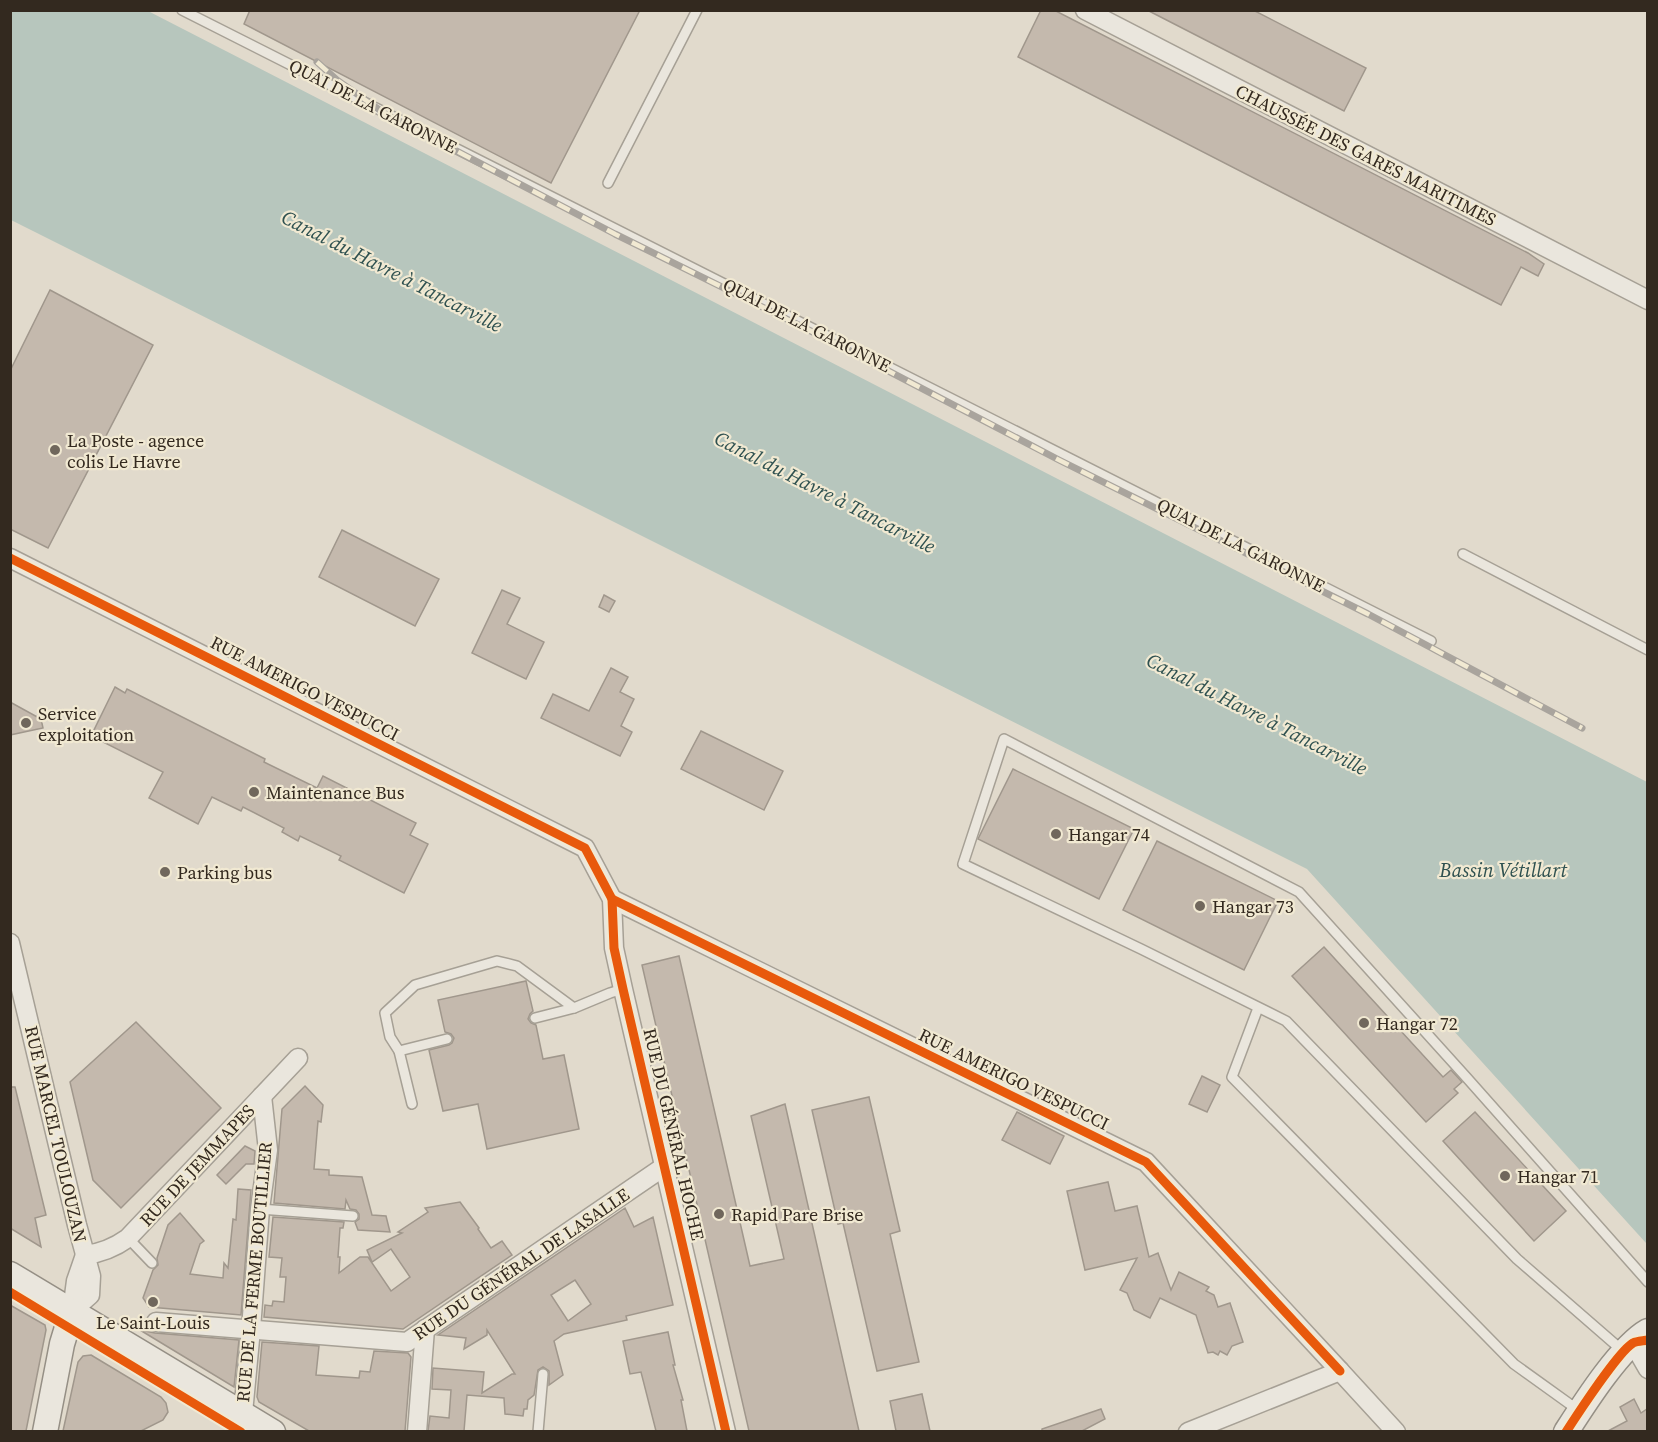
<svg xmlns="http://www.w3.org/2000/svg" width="1658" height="1442" viewBox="0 0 1658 1442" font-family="'Source Serif 4',serif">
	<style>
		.water { fill: #b7c6bd }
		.building { fill: #c4b9ad; stroke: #a0978c; stroke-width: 1.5; fill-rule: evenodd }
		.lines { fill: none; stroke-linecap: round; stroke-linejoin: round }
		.lane-casing { stroke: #a6a095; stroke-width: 12 }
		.street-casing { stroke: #a6a095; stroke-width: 21 }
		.secondary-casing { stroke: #958f85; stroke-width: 27 }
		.lane { stroke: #eae6dd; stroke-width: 9 }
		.street { stroke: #eae6dd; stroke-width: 18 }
		.secondary { stroke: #eae6dd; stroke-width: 24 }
		.rail-casing { stroke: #a9a49d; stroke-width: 7 }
		.rail { stroke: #f1e9d2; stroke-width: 4.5; stroke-dasharray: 14; stroke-linecap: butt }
		.cycleway-casing { stroke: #f1e9d2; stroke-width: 13 }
		.cycleway { stroke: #e8590c; stroke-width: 9 }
		.poi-dot { fill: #70675c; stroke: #f1e9d2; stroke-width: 2 }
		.labels { text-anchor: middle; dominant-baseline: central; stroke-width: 4.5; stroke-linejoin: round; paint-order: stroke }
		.street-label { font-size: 18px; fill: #33291f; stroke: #f1e9d2 }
		.poi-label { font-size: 18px; fill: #33291f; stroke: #f1e9d2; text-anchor: start }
		.water-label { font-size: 20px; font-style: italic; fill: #2f5150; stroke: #f1e9d2 }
	</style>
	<rect width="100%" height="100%" fill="#e1dacc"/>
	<path class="water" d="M10 11H148L1647 782V1241L1646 1243 1307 869 11 220Z"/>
	<g class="building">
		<path d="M250 10H640L551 183 244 24Z"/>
		<path d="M1041 10H1054L1528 253 1544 264 1538 276 1521 267 1501 305 1018 57Z"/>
		<path d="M1147 10H1253L1366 68 1344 111Z"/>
		<path d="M50 290 153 345 48 548 10 529V371Z"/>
		<path d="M342 530 439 579 415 626 319 577Z"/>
		<path d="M502 590 520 598 507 624 544 642 526 679 472 653Z"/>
		<path d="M604 595 615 601 609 612 599 607Z"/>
		<path d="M611 668 628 677 620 692 634 699 621 726 632 732 620 756 541 718 553 694 589 711Z"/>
		<path d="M115 687 125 693 127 689 265 759 264 762 317 788 323 776 416 823 410 835 428 844 404 893 339 860 341 856 300 836 298 841 282 832 284 828 243 807 241 811 212 797 198 824 149 798 163 772 101 741 103 737 93 732Z"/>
		<path d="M10 702 41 719 43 728 10 735Z"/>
		<path d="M701 731 783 771 764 810 681 769Z"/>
		<path d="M1013 769 1134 829 1099 899 978 839Z"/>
		<path d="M1157 841 1278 901 1244 970 1123 910Z"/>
		<path d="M1324 947 1443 1077 1451 1070 1462 1082 1454 1089 1458 1093 1426 1122 1292 976Z"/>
		<path d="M679 956 750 1266 784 1259 751 1116 785 1104 859 1431H749L642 965Z"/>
		<path d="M526 981 533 1011 530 1014 528 1019 531 1023 536 1025 543 1059 564 1055 579 1129 487 1149 478 1104 443 1111 429 1050 449 1045 452 1043 454 1038 451 1034 445 1032 438 1000Z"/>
		<path d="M136 1022 221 1108 121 1208 93 1180 70 1082Z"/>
		<path d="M1202 1076 1220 1085 1207 1112 1189 1104Z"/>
		<path d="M305 1086 323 1105 321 1122 318 1121 314 1169 329 1170V1175L362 1177 372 1215 386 1216 390 1232 358 1230 355 1222 359 1219V1214L356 1210 350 1209 346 1200 345 1209 274 1203 282 1109Z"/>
		<path d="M10 1087H15L46 1215 35 1218 41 1247 10 1228Z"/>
		<path d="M869 1097 900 1231 890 1234 919 1362 877 1371 843 1223 838 1224 812 1110Z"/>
		<path d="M1017 1112 1064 1136 1050 1164 1002 1140Z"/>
		<path d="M1475 1112 1566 1211 1534 1241 1443 1141Z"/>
		<path d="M245 1146 255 1151 254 1164H246L226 1184 217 1175Z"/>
		<path d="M1108 1182 1115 1211 1137 1206 1149 1257 1158 1253 1171 1290 1179 1272 1209 1287 1206 1291 1214 1295 1218 1307 1230 1303 1243 1342 1232 1346 1227 1355 1220 1351 1218 1355 1213 1352 1208 1353 1196 1315 1160 1298 1150 1318 1134 1310 1127 1293 1120 1290 1137 1258 1085 1270 1067 1191Z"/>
		<path d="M238 1189 251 1190 241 1315 149 1307 143 1298 153 1270 158 1265 157 1258 168 1225 180 1213 204 1241 200 1244 190 1274 223 1278 224 1263 228 1268 233 1219 236 1220Z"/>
		<path d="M460 1202 479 1228 478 1229 491 1248 502 1241 512 1255 403 1329 264 1317 265 1305 272 1306 273 1301 284 1302 286 1277H280L282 1258 269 1257 273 1217 344 1222 343 1228H340L338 1257H340L339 1273 360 1257H368L391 1291 410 1277 391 1249 372 1262 367 1250 402 1233 398 1232 428 1212 425 1208Z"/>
		<path d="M625 1208 634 1227 653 1217 673 1305 626 1316 627 1320 564 1334 554 1341 563 1375 549 1385V1371L543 1367 538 1370 534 1395 528 1400 527 1409H524L523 1416 505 1414 504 1398 467 1395 464 1431H428L430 1416 449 1418 451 1390 432 1389 433 1368 484 1372 482 1393 512 1374H515L487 1330V1335L464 1349 466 1338 438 1335ZM575 1280 591 1304 568 1321 551 1295Z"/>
		<path d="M10 1305 45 1325 46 1330 26 1431H10Z"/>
		<path d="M140 1330 155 1333 239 1340 234 1387Z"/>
		<path d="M668 1332 675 1365H673L683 1400H681L687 1431H656L641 1372 630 1374 623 1341Z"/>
		<path d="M262 1342 319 1346 316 1375 359 1378 360 1371 370 1372 374 1351 408 1353 411 1357 405 1431H309L259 1402 257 1397Z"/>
		<path d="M91 1355 161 1397 166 1403 168 1412 163 1420 141 1431H63L78 1362 83 1356Z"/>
		<path d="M922 1394 930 1431H896L890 1401Z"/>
		<path d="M1634 1399 1641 1413 1647 1409V1431H1608L1627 1421 1620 1407Z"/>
		<path d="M1101 1409 1105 1419 1082 1431H1042V1429Z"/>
	</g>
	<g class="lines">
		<g class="lane-casing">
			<g id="lane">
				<path d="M182 10 1431 641"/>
				<path d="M608 183 697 10"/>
				<path d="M1463 554 1648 650"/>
				<path d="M1258 1008 1232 1077 1514 1364 1578 1410"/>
				<path d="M535 1018 574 1008"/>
				<path d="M399 1051 447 1039"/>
				<path d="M412 1104 399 1051 390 1037 385 1013 415 985 497 961 517 966 574 1008 610 993 623 989"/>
				<path d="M260 1209 353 1216"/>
				<path d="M128 1238 152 1263"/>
				<path d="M1624 1352 1517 1259 1286 1021 1141 949 963 864 1004 739 1299 892 1467 1078 1648 1282"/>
				<path d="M538 1432 543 1374"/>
			</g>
		</g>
		<g class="street-casing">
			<g id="street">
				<path d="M1085 10 1648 300"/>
				<path d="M10 558 585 848 612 899 614 948 623 989 726 1432"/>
				<path d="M612 899 1146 1162 1340 1371"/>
				<path d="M10 943 77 1225 91 1276 90 1295 72 1311"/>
				<path d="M85 1255C102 1253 114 1248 128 1238L298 1058"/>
				<path d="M72 1311 76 1281 85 1255"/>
				<path d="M156 1322 407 1342 665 1166"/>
				<path d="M1633 1343 1648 1369"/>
				<path d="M243 1413 251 1329 260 1209 268 1150 262 1096"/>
				<path d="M417 1432 425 1329"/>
				<path d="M1188 1432 1340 1371 1396 1432"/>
			</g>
		</g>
		<g class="secondary-casing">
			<g id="secondary">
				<path d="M10 1274 273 1432"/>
				<path d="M45 1432 62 1344 72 1311"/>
				<path d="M1566 1432C1584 1404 1620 1347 1648 1331"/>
			</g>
		</g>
		<use href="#lane" class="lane"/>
		<use href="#street" class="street"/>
		<use href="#secondary" class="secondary"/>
		<g class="rail-casing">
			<path id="rail" d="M317 62 337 80 384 113 615 234 829 340 1059 460 1368 614 1582 728"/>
		</g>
		<use href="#rail" class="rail"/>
		<g class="cycleway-casing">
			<g id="cycleway">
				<path d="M10 558 585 848 612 899 614 948 623 989 726 1432"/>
				<path d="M612 899 1146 1162 1340 1371"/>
				<path d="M10 1292 241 1432"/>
				<path d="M1566 1432C1577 1415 1619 1351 1633 1343 1637 1341 1643 1341 1648 1340"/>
			</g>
		</g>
		<use href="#cycleway" class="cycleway"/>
	</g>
	<g class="poi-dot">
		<circle cx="55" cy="450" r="6"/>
		<circle cx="26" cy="723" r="6"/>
		<circle cx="254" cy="792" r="6"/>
		<circle cx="1056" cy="834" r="6"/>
		<circle cx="165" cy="872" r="6"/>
		<circle cx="1200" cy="906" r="6"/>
		<circle cx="1364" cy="1023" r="6"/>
		<circle cx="1505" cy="1176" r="6"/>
		<circle cx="719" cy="1214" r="6"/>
		<circle cx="153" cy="1302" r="6"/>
	</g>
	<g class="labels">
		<g class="street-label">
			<text transform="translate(373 106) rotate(27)">QUAI DE LA GARONNE</text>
			<text transform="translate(1366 155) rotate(27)">CHAUSSÉE DES GARES MARITIMES</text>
			<text transform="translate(807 325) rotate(27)">QUAI DE LA GARONNE</text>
			<text transform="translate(1241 545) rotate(27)">QUAI DE LA GARONNE</text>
			<text transform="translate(305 688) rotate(27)">RUE AMERIGO VESPUCCI</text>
			<text transform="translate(1014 1079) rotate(26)">RUE AMERIGO VESPUCCI</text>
			<text transform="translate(56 1134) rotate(77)">RUE MARCEL TOULOUZAN</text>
			<text transform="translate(674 1134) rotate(77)">RUE DU GÉNÉRAL HOCHE</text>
			<text transform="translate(197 1165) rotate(-47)">RUE DE JEMMAPES</text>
			<text transform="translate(521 1264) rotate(-34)">RUE DU GÉNÉRAL DE LASALLE</text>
			<text transform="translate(254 1272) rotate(-85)">RUE DE LA FERME BOUTILLIER</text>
		</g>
		<g class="poi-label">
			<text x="67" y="440">La Poste - agence<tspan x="67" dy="21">colis Le Havre</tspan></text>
			<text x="38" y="713">Service<tspan x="38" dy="21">exploitation</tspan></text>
			<text x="266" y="792">Maintenance Bus</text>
			<text x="1068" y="834">Hangar 74</text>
			<text x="177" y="872">Parking bus</text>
			<text x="1212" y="906">Hangar 73</text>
			<text x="1376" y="1023">Hangar 72</text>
			<text x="1517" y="1176">Hangar 71</text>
			<text x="731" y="1214">Rapid Pare Brise</text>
			<text x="153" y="1322" text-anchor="middle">Le Saint-Louis</text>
		</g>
		<g class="water-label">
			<text transform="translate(392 271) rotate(27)">Canal du Havre à Tancarville</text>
			<text transform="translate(825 492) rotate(27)">Canal du Havre à Tancarville</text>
			<text transform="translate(1257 714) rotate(27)">Canal du Havre à Tancarville</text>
			<text x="1503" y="870">Bassin Vétillart</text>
		</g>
	</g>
	<rect width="1658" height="1442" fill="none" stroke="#33291f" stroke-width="24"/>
</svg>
